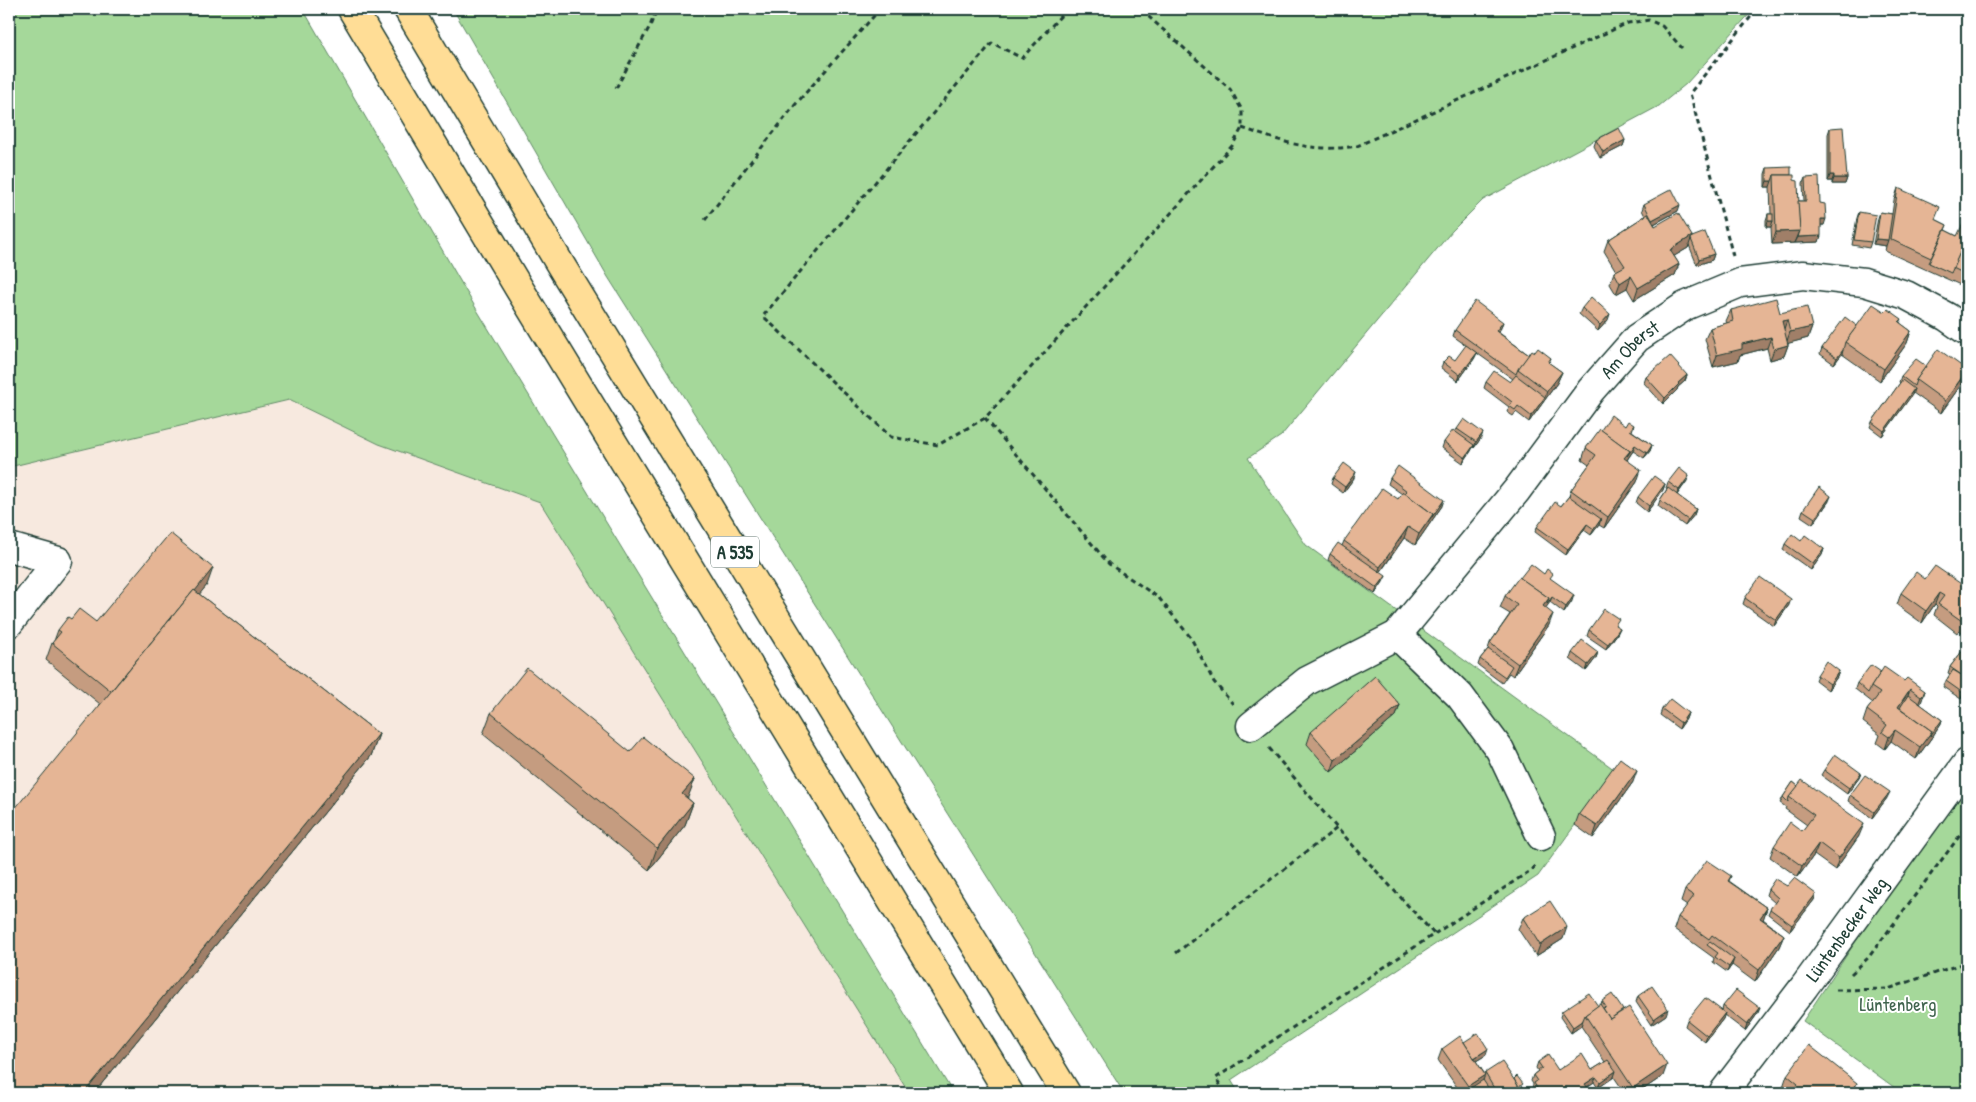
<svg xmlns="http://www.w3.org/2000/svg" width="1976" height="1102" viewBox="0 0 1976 1102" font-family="'Patrick Hand',sans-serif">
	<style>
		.built { fill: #f7e9df }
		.green { fill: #a5d89a; stroke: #628a67 }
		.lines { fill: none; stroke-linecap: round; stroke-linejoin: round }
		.minor-casing { stroke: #1f3d34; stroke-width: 31 }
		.highway-casing { stroke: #1f3d34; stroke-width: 31 }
		.path { stroke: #1f3d34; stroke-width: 3; stroke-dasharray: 5 4; stroke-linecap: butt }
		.minor { stroke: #fff; stroke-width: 28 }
		.highway { stroke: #ffdd96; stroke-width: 28 }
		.wall { fill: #c59c80; stroke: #1f3d34 }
		.shaded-wall { fill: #a07f68; stroke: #1f3d34 }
		.building { fill: #e5b595; stroke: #1f3d34 }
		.labels { text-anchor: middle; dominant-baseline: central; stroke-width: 4; stroke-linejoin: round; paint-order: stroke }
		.shield { fill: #fff; stroke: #627771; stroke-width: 1 }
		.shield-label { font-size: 18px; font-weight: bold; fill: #1f3d34 }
		.street-label { font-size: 19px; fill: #1f3d34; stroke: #fff }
		.park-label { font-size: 19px; fill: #40644e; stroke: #fff }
	</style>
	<rect width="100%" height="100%" fill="#fff"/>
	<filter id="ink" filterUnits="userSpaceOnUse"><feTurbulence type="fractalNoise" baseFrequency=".02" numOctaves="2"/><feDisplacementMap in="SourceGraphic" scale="10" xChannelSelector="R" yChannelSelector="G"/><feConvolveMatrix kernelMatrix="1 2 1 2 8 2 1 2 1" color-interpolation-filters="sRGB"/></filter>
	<g filter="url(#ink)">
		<path class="built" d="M289 400 379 444 540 502 909 1093H9V467Z"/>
		<g class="green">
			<path d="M9 9H303L474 305 953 1093H909L540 502 379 444 289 400 9 467Z"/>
			<path d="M453 9H1754L1686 84 1659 106 1483 200 1452 231 1281 436 1248 458 1306 545 1615 770 1538 876 1231 1080 1239 1093H1124L608 277Z"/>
			<path d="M1967 786V1093H1902L1803 1021 1856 941Z"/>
		</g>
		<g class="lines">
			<g class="minor-casing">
				<g id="minor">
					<path d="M9 547 58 561 9 623"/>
					<path d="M1397 635 1460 696 1500 750 1541 836"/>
					<path id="s1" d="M1251 726 1307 681 1397 635 1517 490 1591 390 1637 338 1685 306 1740 283 1803 275 1864 282 1906 295 1947 317 1967 331"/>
					<path id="s2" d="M1723 1093 1804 987 1967 763"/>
				</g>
			</g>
			<g class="highway-casing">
				<g id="highway">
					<path d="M352 9 520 290 1009 1093"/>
					<path d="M408 9 563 269 1066 1093"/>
				</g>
			</g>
			<g class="path">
				<path d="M1067 9 1022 58 992 43 763 316 891 437 938 445 985 418 1232 146 1242 128V110L1230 89 1140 9"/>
				<path d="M616 88 650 26 657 9"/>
				<path d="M1242 128C1283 142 1313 153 1357 146L1628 23 1649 20 1662 26 1682 48"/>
				<path d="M705 220 795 105 880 9"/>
				<path d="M1733 256 1690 93 1757 9"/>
				<path d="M985 418 1109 564 1159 598 1191 638 1214 682 1233 704"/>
				<path d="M1269 748 1337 828 1435 935"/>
				<path d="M1176 953 1337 828"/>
				<path d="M1851 974 1868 958 1967 826"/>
				<path d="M1836 990 1888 989 1967 962"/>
				<path d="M1225 1093 1216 1078 1533 869 1536 863"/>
			</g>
			<use href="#minor" class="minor"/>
			<use href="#highway" class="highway"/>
		</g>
		<g class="wall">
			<path d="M1830 128 1847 178 1845 184H1832V181H1828V134Z"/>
			<path d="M1596 140H1625L1623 146 1600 158 1594 146Z"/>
			<path d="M1767 168 1791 175 1794 180 1798 201H1804L1803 183 1805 178 1820 203 1824 225H1821L1819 242 1772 244 1771 227H1766V220L1768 214H1771L1770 187H1765V174Z"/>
			<path d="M1898 188 1935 219 1947 225 1945 230 1957 236 1967 226V288L1885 251 1886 246 1873 244 1878 218 1880 212 1892 214 1894 200Z"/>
			<path d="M1644 204 1678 211 1654 224 1655 226 1692 236V237L1714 254 1712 260 1697 265 1689 245 1688 248 1674 256 1679 264 1675 275 1634 300 1627 288 1616 294 1610 284 1614 272 1616 271 1604 251 1608 240 1645 216 1642 210Z"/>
			<path d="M1859 212 1871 242 1869 248 1852 245 1857 218Z"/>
			<path d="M1582 308 1608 320 1598 331 1579 314Z"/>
			<path d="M1731 310 1780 313 1812 327 1808 338 1788 343V345L1784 356 1770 360 1767 348 1740 355 1738 361 1713 367 1705 339 1710 328 1727 323 1726 321Z"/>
			<path d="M1885 312 1902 319 1900 323 1911 331 1907 343 1880 381 1842 354 1834 364 1820 354 1822 348 1857 326Z"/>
			<path d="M1501 328 1498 332 1529 355 1535 352 1551 358 1549 363 1562 372 1557 383 1529 422 1516 412 1513 416 1507 412 1509 407 1484 388 1486 382H1510L1513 379 1453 336 1455 330Z"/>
			<path d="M1477 353 1474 359 1458 381 1441 368 1443 362 1455 360Z"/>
			<path d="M1926 366 1963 382 1941 413 1913 393 1882 436 1870 427 1872 422 1900 383 1899 382 1901 376Z"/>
			<path d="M1687 375 1685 381 1678 387 1677 390 1663 404 1644 383 1646 377Z"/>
			<path d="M1634 425 1632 431 1652 445 1650 451 1644 458 1633 451 1627 460 1637 482 1604 528 1599 525 1591 535 1584 530 1566 555 1535 532 1537 527 1561 506 1569 496 1571 490 1589 465 1582 460 1586 448 1601 430 1625 426Z"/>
			<path d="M1457 429 1481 438 1474 448 1473 447 1471 451 1463 463 1442 448 1444 442 1455 432Z"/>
			<path d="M1333 478H1354L1343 493 1331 484Z"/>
			<path d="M1390 478 1442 506 1415 545 1404 538 1380 573 1383 582 1375 594 1328 560 1330 554 1342 546 1344 541 1398 499 1402 494 1388 484Z"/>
			<path d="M1687 481 1677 495 1696 509 1694 515 1685 526 1658 506 1660 500 1667 489 1666 488 1668 482Z"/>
			<path d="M1665 484 1663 490 1647 512 1636 503 1638 497Z"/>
			<path d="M1829 501 1813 524 1801 516 1803 510Z"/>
			<path d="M1801 541 1824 549 1822 555 1811 570 1783 550 1785 544Z"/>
			<path d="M1520 578 1551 579 1572 601 1564 613 1550 602 1545 608 1549 625 1513 676 1509 673 1502 683 1478 665 1480 659 1488 649 1490 643 1510 614 1500 608 1505 596Z"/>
			<path d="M1925 579 1967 588V636L1959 630 1957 633 1934 615 1937 606 1935 604 1922 623 1897 605 1901 593Z"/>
			<path d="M207 585 199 594 379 734 371 756 94 1093H9L100 704 46 660 52 643 54 641 58 630 71 619 96 622Z"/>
			<path d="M1745 598 1789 605 1774 626 1743 604Z"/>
			<path d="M1616 626 1620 628 1617 634 1606 649 1587 636 1589 630Z"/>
			<path d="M1966 646 1967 690 1961 699 1943 687 1946 681 1950 674 1948 673 1950 667Z"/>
			<path d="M1598 652 1596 658 1586 671 1570 659 1572 653Z"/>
			<path d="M1839 671 1837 677 1828 690 1815 680 1817 675Z"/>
			<path d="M1881 672 1925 691 1920 704 1942 720 1940 726 1916 759 1891 741 1885 749 1877 743 1880 735 1863 722 1867 710 1873 703 1855 689 1857 683Z"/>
			<path d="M1400 705 1396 716 1331 772 1307 744 1311 732Z"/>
			<path d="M1662 709 1688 713 1686 719 1679 729 1660 715Z"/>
			<path d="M491 713 630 752 695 779 687 798 693 803 685 825 649 870 483 734Z"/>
			<path d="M1824 770 1861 773 1859 778 1847 794 1821 775Z"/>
			<path d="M1633 782 1593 838 1575 825 1579 814Z"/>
			<path d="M1793 782 1859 836 1835 870 1814 855 1798 877 1770 857 1774 846 1802 831 1807 825 1785 809 1786 807 1780 803 1783 797Z"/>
			<path d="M1850 795 1887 798 1872 818 1848 801Z"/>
			<path d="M1731 876 1729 881 1767 908 1763 919 1784 935 1779 947 1755 982 1732 965 1727 972 1713 962 1714 958 1674 929 1678 917 1687 906 1681 902 1685 890Z"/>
			<path d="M1787 886 1816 894 1814 900 1790 931 1768 914 1770 909 1775 903 1766 895 1768 889Z"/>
			<path d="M1523 918 1563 939 1536 956 1518 929Z"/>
			<path d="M1638 996 1666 1015 1651 1025 1636 1002Z"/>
			<path d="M1602 1001 1663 1076 1638 1093H1625L1614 1077 1598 1088 1594 1082 1587 1087 1591 1093H1535L1532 1089 1533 1084 1531 1081 1533 1075 1538 1071 1536 1068 1538 1062 1558 1070H1592L1605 1062 1581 1026 1571 1033 1560 1017 1562 1011 1598 1006 1601 1004Z"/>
			<path d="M1723 1006 1758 1013 1745 1031 1724 1015 1723 1019 1705 1042 1685 1026 1687 1020 1722 1011Z"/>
			<path d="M1464 1042 1486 1055 1476 1061 1484 1073 1521 1090 1523 1093H1461L1438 1060 1442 1049Z"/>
			<path d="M1787 1075 1853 1093H1791L1783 1087Z"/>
		</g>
		<g class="shaded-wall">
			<path d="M1625 140 1623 146 1600 158 1603 152Z"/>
			<path d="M1830 175H1834L1832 181H1828Z"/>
			<path d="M1834 178H1847L1845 184H1832Z"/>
			<path d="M1767 181H1772L1770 187H1765Z"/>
			<path d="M1680 205 1678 211 1650 226 1652 220Z"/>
			<path d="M1821 219H1826L1824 225H1818Z"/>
			<path d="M1768 221H1773L1771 227H1766Z"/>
			<path d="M1800 231 1795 243 1772 244 1776 232Z"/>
			<path d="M1692 236 1688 248 1666 261 1670 250Z"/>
			<path d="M1821 236 1819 242 1795 243 1798 237Z"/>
			<path d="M1876 239 1888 240 1886 246 1873 244Z"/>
			<path d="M1714 254 1712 260 1697 265 1699 259Z"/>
			<path d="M1679 264 1675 275 1634 300 1638 288Z"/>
			<path d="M1631 276 1627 288 1616 294 1620 283Z"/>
			<path d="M1610 314 1608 320 1598 331 1600 325Z"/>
			<path d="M1787 320 1783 332 1782 321Z"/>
			<path d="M1503 322 1501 328 1494 337 1496 331Z"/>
			<path d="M1812 327 1808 338 1786 344 1790 332Z"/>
			<path d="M1911 331 1907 343 1880 381 1884 369Z"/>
			<path d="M1771 337 1767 348 1740 355 1738 361 1713 367 1717 355 1742 344Z"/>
			<path d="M1788 345 1784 356 1770 360 1774 349Z"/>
			<path d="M1843 350 1842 354 1834 364 1837 358Z"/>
			<path d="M1477 353 1474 359 1458 381 1460 375Z"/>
			<path d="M1967 371 1963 382 1941 413 1945 401Z"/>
			<path d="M1562 372 1557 383 1529 422 1531 416 1545 397 1547 391Z"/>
			<path d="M1687 375 1685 381 1678 387 1677 390 1663 404 1665 398 1678 383Z"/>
			<path d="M1914 389 1912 395 1882 436 1884 431Z"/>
			<path d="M1483 433 1481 438 1474 448 1476 442Z"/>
			<path d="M1474 445 1471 451 1463 463 1465 458Z"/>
			<path d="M1635 445 1633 451 1620 470 1624 458 1630 451Z"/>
			<path d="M1652 445 1650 451 1644 458 1647 453Z"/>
			<path d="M1641 470 1637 482 1604 528 1608 517Z"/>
			<path d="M1356 472 1354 478 1343 493 1345 487Z"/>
			<path d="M1689 476 1687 481 1676 496 1679 490Z"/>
			<path d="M1665 484 1663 490 1647 512 1649 506Z"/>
			<path d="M1831 496 1829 501 1813 524 1815 518Z"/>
			<path d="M1444 500 1442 506 1415 545 1419 534Z"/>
			<path d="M1696 509 1694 515 1685 526 1688 520Z"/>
			<path d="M1601 519 1599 525 1591 535 1594 529Z"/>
			<path d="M1587 524 1584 530 1566 555 1568 549Z"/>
			<path d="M1408 527 1404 538 1376 578 1380 567Z"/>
			<path d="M1824 549 1822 555 1811 570 1813 564Z"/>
			<path d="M213 568 207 585 106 709 112 692Z"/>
			<path d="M1386 576 1383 582 1375 594 1377 588Z"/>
			<path d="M1939 593 1935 604 1922 623 1926 611Z"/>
			<path d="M1574 595 1572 601 1564 613 1566 607Z"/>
			<path d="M1552 597 1550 602 1539 618 1543 606 1549 598Z"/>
			<path d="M1791 599 1789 605 1774 626 1776 620Z"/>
			<path d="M1553 614 1549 625 1513 676 1518 664Z"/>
			<path d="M1620 628 1617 634 1606 649 1608 644Z"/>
			<path d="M1598 652 1596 658 1586 671 1588 665Z"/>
			<path d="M1839 671 1837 677 1828 690 1830 684Z"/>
			<path d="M1967 687V690L1961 699 1963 693Z"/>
			<path d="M1910 689 1906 701 1898 713V707Z"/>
			<path d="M1925 691 1921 703 1917 708 1921 697Z"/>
			<path d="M1400 705 1396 716 1331 772 1335 760Z"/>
			<path d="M1688 713 1686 719 1679 729 1681 723Z"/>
			<path d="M1942 720 1940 726 1916 759 1920 747 1932 731Z"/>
			<path d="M1895 730 1891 741 1885 749 1889 737Z"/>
			<path d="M379 734 371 756 94 1093H84Z"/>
			<path d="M1637 771 1633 782 1593 838 1597 826Z"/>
			<path d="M1861 773 1859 778 1847 794 1849 788Z"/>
			<path d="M695 779 687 800 682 794Z"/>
			<path d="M1890 792 1887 798 1872 818 1874 812Z"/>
			<path d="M693 803 685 825 649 870 657 848Z"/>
			<path d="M1864 824 1859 836 1835 870 1839 858Z"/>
			<path d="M1819 843 1814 855 1798 877 1802 866Z"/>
			<path d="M1816 894 1814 900 1790 931 1792 925Z"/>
			<path d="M1767 908 1763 920 1760 918Z"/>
			<path d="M1567 927 1563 939 1536 956 1540 945Z"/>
			<path d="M1784 935 1779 947 1755 982 1759 970Z"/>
			<path d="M1734 959 1732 965 1727 972 1729 967Z"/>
			<path d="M1760 1008 1758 1013 1745 1031 1747 1025Z"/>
			<path d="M1668 1009 1666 1015 1651 1025 1654 1019Z"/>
			<path d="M1725 1013 1723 1019 1705 1042 1707 1036Z"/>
			<path d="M1583 1020 1581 1026 1571 1033 1573 1027Z"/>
			<path d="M1488 1049 1486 1055 1468 1066 1470 1061Z"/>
			<path d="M1667 1065 1663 1076 1638 1093H1631L1633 1088Z"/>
			<path d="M1616 1071 1614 1077 1598 1088 1600 1082Z"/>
			<path d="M1485 1075 1481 1086 1466 1091 1468 1086Z"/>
			<path d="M1596 1077 1594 1082 1583 1090 1585 1084Z"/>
			<path d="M1857 1083 1853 1093H1849Z"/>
		</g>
		<g class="building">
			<path d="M1843 127 1847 178H1834V175H1830V128Z"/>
			<path d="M1619 128 1625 140 1603 152 1596 140Z"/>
			<path d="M1791 167V175H1774L1772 181H1767V168Z"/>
			<path d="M1774 175H1794V180L1798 181 1800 231 1776 232Z"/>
			<path d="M1819 177 1820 203 1825 204 1826 219H1821V236L1798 237 1800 231 1798 201H1806L1805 178Z"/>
			<path d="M1898 188 1940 207 1935 219 1947 225 1931 258 1890 239Z"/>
			<path d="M1672 189 1680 205 1652 220 1644 204Z"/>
			<path d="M1859 212 1876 215 1871 242 1854 240Z"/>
			<path d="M1880 212 1892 214 1888 240 1876 239Z"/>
			<path d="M1678 213 1692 236 1670 250 1679 264 1638 288 1631 276 1620 283 1614 272 1625 266 1608 240 1648 214 1655 226Z"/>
			<rect x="1768" y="214" width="5" height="7"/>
			<path d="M1963 224 1967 226V237L1951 273 1929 263 1945 230 1957 236Z"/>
			<path d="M1705 232 1714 254 1699 259 1691 239 1692 237Z"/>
			<path d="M1967 237V275L1953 268Z"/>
			<path d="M1591 297 1610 314 1600 325 1582 308Z"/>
			<path d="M1776 298 1780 313 1807 307 1812 327 1790 332 1787 320 1782 321 1788 345 1774 349 1771 337 1742 344V349L1717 355 1710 328 1733 321 1731 310Z"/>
			<path d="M1475 301 1503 322 1496 331 1529 355 1518 369 1516 374 1455 330Z"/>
			<path d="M1873 304 1885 312 1888 309 1902 319 1899 322 1911 331 1884 369 1845 342Z"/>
			<path d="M1845 317 1857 326 1845 342 1843 350 1837 358 1822 348Z"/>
			<path d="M1466 345 1477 353 1460 375 1443 362 1449 356 1455 360Z"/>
			<path d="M1538 348 1551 358 1548 362 1562 372 1547 391 1518 369 1532 350 1535 352Z"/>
			<path d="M1938 349 1967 370 1945 401 1916 380Z"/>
			<path d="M1670 356 1687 375 1678 383 1679 384 1665 398 1646 377Z"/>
			<path d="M1916 359 1926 366 1916 380 1914 386 1901 376Z"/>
			<path d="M1494 371 1510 382 1516 375 1545 397 1531 416 1518 406 1515 410 1509 406 1512 402 1486 382Z"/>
			<path d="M1902 380 1914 389 1884 431 1872 422Z"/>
			<path d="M1611 415 1625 426 1628 421 1634 425 1630 430 1652 445 1647 453 1635 445 1627 456 1630 451 1601 430Z"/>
			<path d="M1464 419 1483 433 1476 442 1457 429Z"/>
			<path d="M1600 429 1630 451 1624 458 1641 470 1608 517 1571 490 1596 455 1586 448Z"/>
			<path d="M1453 430 1474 445 1465 458 1444 442Z"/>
			<path d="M1344 463 1356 472 1345 487 1333 478Z"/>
			<path d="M1398 466 1444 500 1432 517 1433 514 1405 493 1407 491 1390 478Z"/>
			<path d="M1679 468 1689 476 1679 490 1668 482Z"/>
			<path d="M1654 476 1665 484 1649 506 1638 497Z"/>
			<path d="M1819 487 1831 496 1815 518 1803 510Z"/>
			<path d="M1382 488 1398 499 1403 492 1433 514 1419 534 1408 527 1380 567 1344 541Z"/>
			<path d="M1668 488 1696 509 1688 520 1660 500Z"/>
			<path d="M1569 496 1601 519 1594 529 1587 524 1568 549 1537 527 1555 502 1561 506Z"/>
			<path d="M170 533 213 568 195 591 194 590 111 691 52 643 61 632 58 630 68 617 71 619 79 609 96 622Z"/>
			<path d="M1792 534 1801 541 1805 535 1824 549 1813 564 1785 544Z"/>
			<path d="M1338 543 1386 576 1377 588 1330 554Z"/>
			<path d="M1531 564 1544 574 1547 569 1553 574 1550 578 1574 595 1566 607 1552 597 1547 604 1549 598 1520 578Z"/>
			<path d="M1935 566 1967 588V621L1963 619 1962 621 1938 604 1944 596 1939 593 1926 611 1901 593 1916 572 1925 579Z"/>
			<path d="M1519 577 1549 598 1543 606 1553 614 1518 664 1490 643 1517 605 1505 596Z"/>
			<path d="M1760 577 1791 599 1776 620 1745 598Z"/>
			<path d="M194 590 379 734 84 1093H9V816Z"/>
			<path d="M1604 609 1619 619 1615 625 1620 628 1608 644 1589 630Z"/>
			<path d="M1582 640 1598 652 1588 665 1572 653Z"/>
			<path d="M1966 646H1967V687L1963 693 1946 681 1953 670 1963 676 1950 667Z"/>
			<path d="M1488 649 1512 666 1505 677 1480 659Z"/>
			<path d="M1826 661 1839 671 1830 684 1817 675Z"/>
			<path d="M1871 665 1881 672 1871 687 1868 693 1857 683Z"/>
			<path d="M1884 667 1904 681 1907 678 1925 691 1921 697 1910 689 1898 707 1932 731 1920 747 1895 730 1889 737 1882 732 1887 725 1867 710 1880 693 1871 687Z"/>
			<path d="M527 668 630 752 643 737 695 779 682 794 693 803 657 848 491 713Z"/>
			<path d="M1375 676 1400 705 1335 760 1311 732Z"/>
			<path d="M1908 695 1942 720 1930 736 1932 731 1900 708Z"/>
			<path d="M1670 699 1688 713 1681 723 1662 709Z"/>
			<path d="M1835 754 1861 773 1849 788 1824 770Z"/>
			<path d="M1620 758 1637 771 1597 826 1579 814Z"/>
			<path d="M1865 775 1890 792 1874 812 1850 795Z"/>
			<path d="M1802 780 1864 824 1839 858 1819 843 1802 866 1774 846 1790 822 1802 831 1814 815 1789 797Z"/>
			<path d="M1793 782 1798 786 1789 797 1788 802 1783 797Z"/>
			<path d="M1707 860 1731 876 1728 881 1767 908 1760 918 1784 935 1759 970 1712 935 1709 939 1678 917 1694 896 1685 890Z"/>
			<path d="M1794 878 1816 894 1792 925 1770 909 1778 898 1768 889 1775 879 1787 886Z"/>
			<path d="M1550 901 1567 927 1540 945 1523 918Z"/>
			<path d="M1710 941 1734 959 1729 967 1715 957 1718 953 1707 945Z"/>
			<path d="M1652 986 1668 1009 1654 1019 1638 996Z"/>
			<path d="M1736 990 1760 1008 1747 1025 1723 1006Z"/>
			<path d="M1589 993 1598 1006 1585 1015 1583 1020 1573 1027 1562 1011Z"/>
			<path d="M1612 994 1623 1010 1610 1019 1603 1008 1606 1007 1602 1001Z"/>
			<path d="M1705 998 1725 1013 1707 1036 1687 1020Z"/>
			<path d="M1600 1004 1610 1019 1629 1007 1667 1065 1633 1088 1585 1015Z"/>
			<path d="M1478 1033 1488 1049 1474 1058 1464 1042Z"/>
			<path d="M1460 1036 1485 1075 1468 1086 1442 1049Z"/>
			<path d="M1809 1045 1857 1083 1849 1093H1801L1795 1088 1798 1084 1787 1075Z"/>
			<path d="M1582 1054 1592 1070 1608 1060 1616 1071 1600 1082 1596 1077 1585 1084 1591 1093H1540L1534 1083 1537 1081 1533 1075 1542 1068 1538 1062 1548 1055 1558 1070Z"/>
			<path d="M1502 1062 1523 1093H1490L1495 1090 1485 1073Z"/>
			<path d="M1517 1076 1523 1084 1519 1087 1514 1079Z"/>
			<path d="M1483 1080 1491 1092 1490 1093H1467L1466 1091Z"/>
		</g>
	</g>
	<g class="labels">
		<rect class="shield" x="711" y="536.5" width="48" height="31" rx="4"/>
		<g class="shield-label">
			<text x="735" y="552">A 535</text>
		</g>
		<g class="street-label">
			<text stroke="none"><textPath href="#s1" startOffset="542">Am Oberst</textPath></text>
			<text stroke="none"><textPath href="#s2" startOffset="205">Lüntenbecker Weg</textPath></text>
		</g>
		<g class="park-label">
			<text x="1898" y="1004">Lüntenberg</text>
		</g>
	</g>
	<rect width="1976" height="1102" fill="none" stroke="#fff" stroke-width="30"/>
	<rect x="15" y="15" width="1946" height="1072" fill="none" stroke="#1f3d34" stroke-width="2" filter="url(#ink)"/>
</svg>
